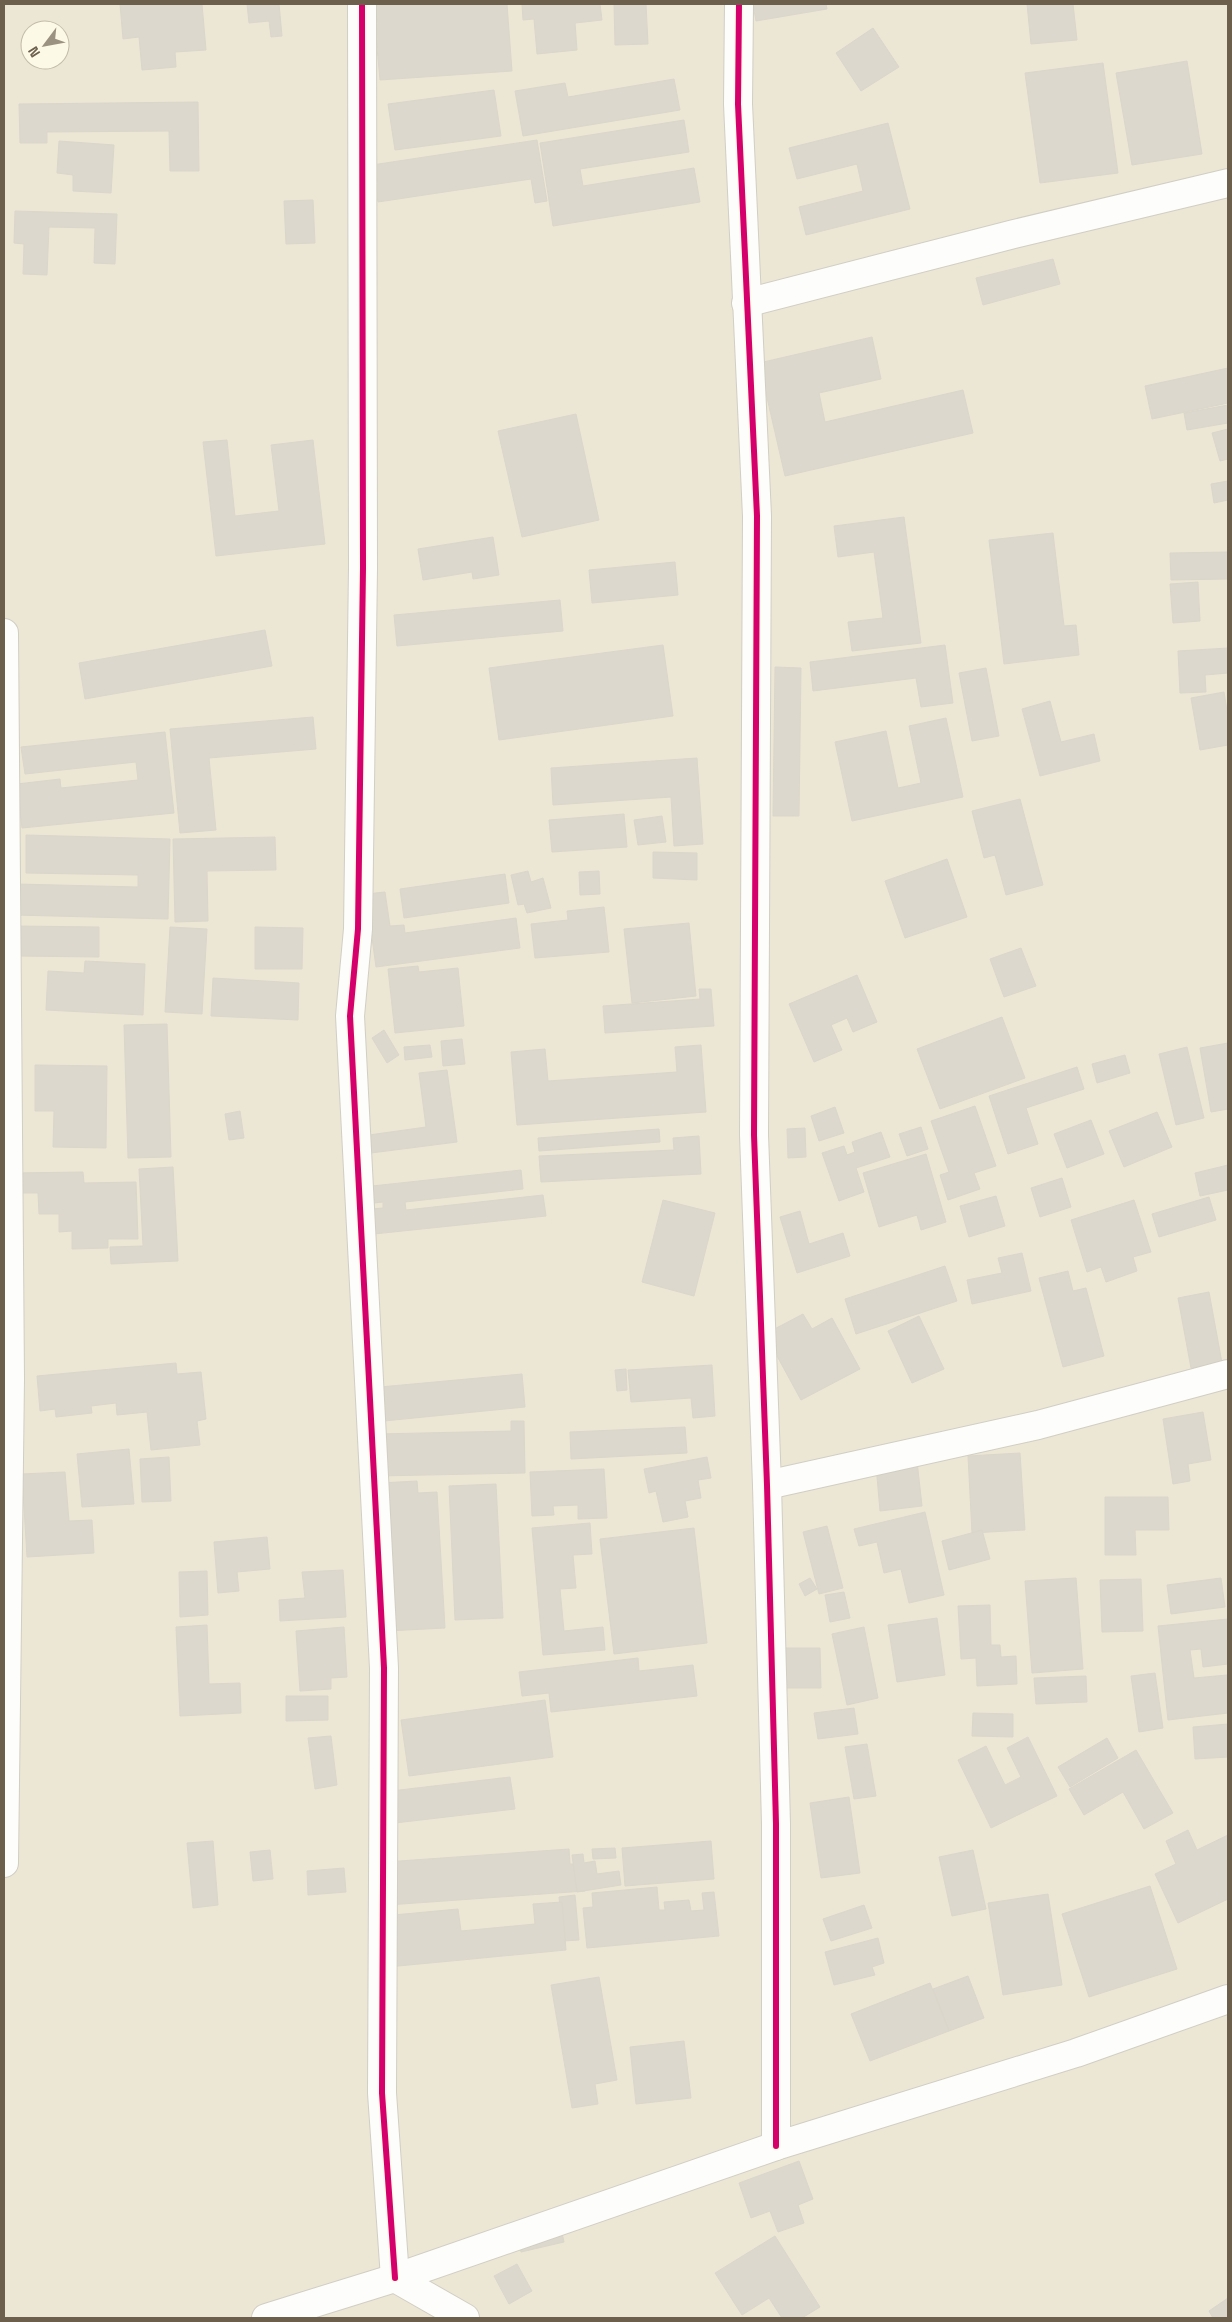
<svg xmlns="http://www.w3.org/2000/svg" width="1232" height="2322" viewBox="0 0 1232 2322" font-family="'Space Grotesk',sans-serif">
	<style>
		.residential { fill: #ece6d5; fill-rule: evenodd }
		.building { fill: #dcd8cd; stroke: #dbd6ca }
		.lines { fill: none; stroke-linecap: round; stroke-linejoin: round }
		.minor-casing { stroke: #d1cec3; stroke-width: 30 }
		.minor { stroke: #fdfdfb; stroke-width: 28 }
		.cycleway-casing { stroke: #fcf9e7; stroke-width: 9 }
		.cycleway { stroke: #d6006c; stroke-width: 6 }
	</style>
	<rect width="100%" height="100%" fill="#f3f2e7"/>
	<path class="residential" d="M4 4H1228V2318H4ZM30 30H60V60H30Z"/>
	<g class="building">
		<path d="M120 4H202L206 50 175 52 176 67 142 70 139 37 123 39Z"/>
		<path d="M247 4H279L282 36 271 37 269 21 249 23Z"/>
		<path d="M373 4H507L512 71 380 80Z"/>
		<path d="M522 4H600L602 20 575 23 577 50 537 54 534 19 523 20Z"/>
		<path d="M614 4H646L648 44 615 45Z"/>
		<path d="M753 4H826L827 9 756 21Z"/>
		<path d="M1027 4H1073L1077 40 1031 44Z"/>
		<path d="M873 28 899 67 861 91 836 53Z"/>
		<path d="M1187 61 1202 154 1132 165 1116 73Z"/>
		<path d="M1103 63 1118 173 1040 183 1025 73Z"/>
		<path d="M674 79 680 110 523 136 515 91 565 83 568 97Z"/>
		<path d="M494 90 501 136 395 150 388 104Z"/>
		<path d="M198 102 199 171H170L169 131 47 132V143H20L19 104Z"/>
		<path d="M684 120 689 152 580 169 583 186 694 168 700 202 553 226 540 143Z"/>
		<path d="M888 123 910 209 806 235 799 207 863 191 857 164 797 179 789 148Z"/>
		<path d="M537 140 547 201 535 203 531 179 378 202 372 165Z"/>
		<path d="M59 141 114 145 111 193 73 191V175L57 173Z"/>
		<path d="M313 200 315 243 286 244 284 201Z"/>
		<path d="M15 211 117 214 115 264 94 263 95 228 49 227 47 275 23 274 24 244 14 243Z"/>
		<path d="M1053 259 1060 284 983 305 976 278Z"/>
		<path d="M872 337 881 379 819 393 825 422 963 390 973 433 785 476 759 363Z"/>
		<path d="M1228 368V403L1152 419 1145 386Z"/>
		<path d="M1228 405V423L1187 430 1184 413Z"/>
		<path d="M576 414 599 520 522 537 498 431Z"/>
		<path d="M1228 429V459L1220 461 1212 433Z"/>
		<path d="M227 440 235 516 279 511 271 445 313 440 325 544 216 556 203 442Z"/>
		<path d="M1228 481V500L1214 503 1211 484Z"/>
		<path d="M904 517 921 643 852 651 848 622 883 618 874 552 838 557 834 526Z"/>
		<path d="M1053 533 1064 626 1076 625 1079 655 1004 664 989 540Z"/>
		<path d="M493 537 499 575 473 579 472 572 423 580 418 549Z"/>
		<path d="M1228 552V579L1171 580 1170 553Z"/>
		<path d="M675 562 678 595 592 603 589 570Z"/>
		<path d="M1198 582 1200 621 1173 623 1170 584Z"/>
		<path d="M560 600 563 631 397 646 394 615Z"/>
		<path d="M265 630 272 666 85 699 79 663Z"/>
		<path d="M663 645 673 716 499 740 489 668Z"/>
		<path d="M945 645 953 703 921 707 916 678 813 691 810 662Z"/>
		<path d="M1228 648V673L1205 675 1206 692 1180 693 1178 651Z"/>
		<path d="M775 667 801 668 799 816H773Z"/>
		<path d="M986 668 999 736 972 741 959 673Z"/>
		<path d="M1224 692 1228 717V745L1200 750 1191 698Z"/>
		<path d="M1050 701 1061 742 1094 734 1100 761 1040 776 1022 709Z"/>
		<path d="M313 717 316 749 209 758 216 830 180 833 170 729Z"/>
		<path d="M946 718 963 797 852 821 835 742 886 731 898 788 921 783 909 726Z"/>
		<path d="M165 732 174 813 22 828 17 784 60 779 61 788 138 780 136 762 25 774 21 747Z"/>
		<path d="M697 758 703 844 674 846 671 797 553 805 551 768Z"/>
		<path d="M1020 799 1043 885 1006 895 995 855 984 858 972 811Z"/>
		<path d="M624 814 627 847 552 852 549 820Z"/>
		<path d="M662 816 666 842 638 845 634 820Z"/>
		<path d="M26 835 170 839 168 919 15 915 16 884 138 887V875L26 873Z"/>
		<path d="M275 837 276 870 207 871 208 921 175 922 173 839Z"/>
		<path d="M653 852 697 853V880L653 878Z"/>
		<path d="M947 859 967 917 905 938 885 881Z"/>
		<path d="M528 871 531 882 543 878 551 908 527 913 524 904 518 905 511 875Z"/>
		<path d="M599 871 600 894 580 895 579 872Z"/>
		<path d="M505 874 509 903 404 918 400 889Z"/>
		<path d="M385 892 390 926 404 925 405 933 516 918 520 948 376 967 366 894Z"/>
		<path d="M604 907 609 952 535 958 531 924 568 920 567 911Z"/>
		<path d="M689 923 696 996 632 1003 624 929Z"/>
		<path d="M16 926 99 927V957L16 956Z"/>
		<path d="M170 927 207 929 202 1014 165 1012Z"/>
		<path d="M255 927 303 928 302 969H255Z"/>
		<path d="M1021 948 1036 986 1004 997 990 959Z"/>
		<path d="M85 961 145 964 143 1015 46 1010 48 971 84 973Z"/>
		<path d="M418 966 419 972 458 968 464 1026 395 1033 388 969Z"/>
		<path d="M857 975 877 1022 853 1032 847 1018 831 1025 842 1050 814 1062 789 1004Z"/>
		<path d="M213 978 299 983 298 1020 211 1016Z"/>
		<path d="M699 989H711L714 1026 605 1033 603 1006 700 999Z"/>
		<path d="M1002 1017 1025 1078 940 1109 917 1049Z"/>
		<path d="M167 1024 171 1157 128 1158 124 1025Z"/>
		<path d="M384 1030 399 1055 387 1063 372 1038Z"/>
		<path d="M462 1039 465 1064 443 1066 441 1041Z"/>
		<path d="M1228 1043V1109L1211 1112 1200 1048Z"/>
		<path d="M430 1045 432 1057 405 1060 404 1047Z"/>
		<path d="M701 1045 706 1112 517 1125 511 1052 545 1049 548 1081 677 1072 675 1047Z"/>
		<path d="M1187 1047 1204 1118 1176 1125 1159 1054Z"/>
		<path d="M1125 1055 1130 1073 1097 1083 1092 1064Z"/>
		<path d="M35 1065 107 1066 106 1148 53 1147 54 1111H35Z"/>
		<path d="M1077 1067 1084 1089 1026 1108 1038 1144 1008 1154 989 1096Z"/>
		<path d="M447 1070 457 1142 371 1153 369 1135 426 1127 419 1073Z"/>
		<path d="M975 1106 996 1166 974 1173 980 1189 948 1200 940 1175 949 1172 931 1121Z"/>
		<path d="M835 1107 844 1133 819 1141 811 1116Z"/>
		<path d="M240 1111 244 1138 229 1140 225 1114Z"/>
		<path d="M1157 1112 1172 1147 1124 1167 1109 1131Z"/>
		<path d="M1091 1120 1104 1154 1067 1168 1054 1134Z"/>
		<path d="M921 1127 928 1149 907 1156 899 1134Z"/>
		<path d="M805 1128 806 1157 788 1158 787 1129Z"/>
		<path d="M659 1129 660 1142 539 1151 538 1138Z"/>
		<path d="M881 1132 890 1157 856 1168 864 1192 839 1201 822 1153 844 1146 847 1155 855 1152 852 1142Z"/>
		<path d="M699 1136 701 1174 541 1182 539 1156 674 1150 673 1138Z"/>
		<path d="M926 1154 946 1222 921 1230 917 1215 879 1227 863 1173Z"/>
		<path d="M1228 1165V1190L1200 1196 1195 1173Z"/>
		<path d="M173 1167 178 1261 111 1264 110 1247 143 1246 139 1169Z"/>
		<path d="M521 1170 523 1189 405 1202 406 1210 543 1195 546 1216 374 1234 371 1209 383 1208V1202L374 1203 372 1186Z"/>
		<path d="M83 1172 84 1183 136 1182 138 1239H108V1248L72 1249V1231L59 1232V1214H39L38 1193H15L14 1173Z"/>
		<path d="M1062 1178 1071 1207 1040 1217 1031 1188Z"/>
		<path d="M996 1196 1005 1226 969 1237 960 1206Z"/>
		<path d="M1209 1197 1216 1220 1159 1237 1152 1214Z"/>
		<path d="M663 1200 715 1213 694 1296 642 1282Z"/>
		<path d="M1134 1200 1151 1252 1133 1257 1137 1271 1106 1282 1101 1267 1087 1272 1071 1220Z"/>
		<path d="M800 1211 809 1244 843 1233 850 1256 797 1273 780 1217Z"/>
		<path d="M1022 1253 1031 1291 972 1304 967 1280 1002 1273 998 1258Z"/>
		<path d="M945 1266 957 1301 856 1334 845 1299Z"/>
		<path d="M1068 1271 1073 1291 1086 1288 1104 1356 1063 1367 1039 1278Z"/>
		<path d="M1209 1292 1222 1363 1191 1368 1178 1298Z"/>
		<path d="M803 1314 812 1329 832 1318 860 1369 801 1400 765 1334Z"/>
		<path d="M919 1316 944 1369 912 1383 888 1331Z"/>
		<path d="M176 1363 177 1374 201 1372 206 1419 197 1421 200 1445 151 1450 147 1412 117 1415 116 1403 91 1406 92 1413 56 1417 55 1409 40 1411 37 1376Z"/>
		<path d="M712 1365 715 1416 693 1418 691 1398 631 1402 628 1370Z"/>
		<path d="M626 1369 627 1390 617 1391 615 1370Z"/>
		<path d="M522 1374 525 1407 384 1421 380 1387Z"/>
		<path d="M1203 1412 1211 1460 1188 1464 1190 1481 1173 1484 1163 1419Z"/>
		<path d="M511 1421H524L525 1473 378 1476 377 1434 511 1431Z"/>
		<path d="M685 1427 687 1453 571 1459 570 1432Z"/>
		<path d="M129 1449 134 1504 82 1507 77 1454Z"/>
		<path d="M1020 1453 1025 1530 972 1533 968 1456Z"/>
		<path d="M169 1457 171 1501 142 1502 140 1459Z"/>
		<path d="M707 1457 711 1478 698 1480 701 1498 685 1501 688 1517 663 1522 656 1491 649 1493 644 1469Z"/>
		<path d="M917 1461 922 1506 880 1511 876 1465Z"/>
		<path d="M604 1469 607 1518 578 1519V1505L553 1506 554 1515 532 1516 530 1472Z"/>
		<path d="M65 1472 69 1521 92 1520 94 1553 27 1557 22 1474Z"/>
		<path d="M417 1481 418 1493 437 1492 445 1628 387 1631 380 1483Z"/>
		<path d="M496 1484 503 1618 455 1620 449 1486Z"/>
		<path d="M1105 1497H1168L1169 1530H1135L1136 1555H1105Z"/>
		<path d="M925 1512 944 1595 909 1603 901 1569 884 1573 877 1542 859 1546 854 1529Z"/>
		<path d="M590 1523 592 1554 573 1555 576 1588 560 1589 564 1631 603 1627 605 1650 543 1655 532 1528Z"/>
		<path d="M827 1526 843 1588 819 1594 803 1532Z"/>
		<path d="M694 1528 707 1643 614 1654 600 1539Z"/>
		<path d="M982 1530 990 1559 949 1570 942 1541Z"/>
		<path d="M267 1537 270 1569 237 1572 239 1591 218 1593 214 1542Z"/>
		<path d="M343 1570 346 1617 280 1621 279 1600 305 1598 302 1572Z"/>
		<path d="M207 1571 208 1615 180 1617 179 1572Z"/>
		<path d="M810 1578 817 1589 805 1596 799 1584Z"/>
		<path d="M1076 1578 1083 1669 1032 1673 1025 1581Z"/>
		<path d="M1221 1578 1225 1607 1171 1614 1167 1585Z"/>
		<path d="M1141 1579 1143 1631 1102 1632 1100 1580Z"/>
		<path d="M844 1592 850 1618 830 1622 825 1595Z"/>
		<path d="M990 1605 991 1645H1000L1001 1657 1016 1656 1017 1684 977 1686 976 1658 961 1659 958 1606Z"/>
		<path d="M937 1618 945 1675 897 1682 888 1625Z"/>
		<path d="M1228 1619V1664L1203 1667 1201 1649 1190 1650 1194 1678 1227 1675 1228 1713 1168 1720 1158 1626Z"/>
		<path d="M207 1625 209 1684 240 1683 241 1713 180 1716 176 1627Z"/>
		<path d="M344 1627 347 1677 331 1678V1689L300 1691 296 1631Z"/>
		<path d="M864 1627 878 1698 847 1705 832 1634Z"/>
		<path d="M786 1648H820L821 1688H786Z"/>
		<path d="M638 1658 639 1671 693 1665 697 1696 551 1712 549 1693 522 1696 519 1672Z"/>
		<path d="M1155 1673 1163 1728 1139 1732 1131 1676Z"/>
		<path d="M1086 1676 1087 1702 1036 1704 1034 1678Z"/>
		<path d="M286 1696H328V1720L286 1721Z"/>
		<path d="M545 1700 553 1757 409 1776 401 1720Z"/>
		<path d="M854 1708 858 1734 818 1739 814 1713Z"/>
		<path d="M973 1713 1013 1714V1737L972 1736Z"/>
		<path d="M1228 1724V1757L1195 1759 1193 1727Z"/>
		<path d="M331 1736 337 1785 315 1789 308 1738Z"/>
		<path d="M1028 1737 1057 1796 991 1828 958 1760 986 1746 1005 1785 1021 1777 1007 1748Z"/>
		<path d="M1107 1738 1118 1758 1070 1787 1058 1767Z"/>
		<path d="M867 1744 876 1796 854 1799 845 1747Z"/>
		<path d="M1136 1750 1173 1813 1144 1829 1123 1792 1084 1815 1069 1789Z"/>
		<path d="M510 1777 515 1809 395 1823 391 1791Z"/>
		<path d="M849 1797 860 1873 821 1878 810 1803Z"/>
		<path d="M1188 1830 1197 1850 1228 1835V1899L1178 1923 1155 1874 1176 1864 1166 1841Z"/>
		<path d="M213 1841 218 1905 193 1908 187 1843Z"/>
		<path d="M711 1841 714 1879 625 1886 622 1848Z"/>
		<path d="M615 1848 616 1858 593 1859 592 1849Z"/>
		<path d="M569 1849 570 1864H583L585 1891 388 1905 385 1862Z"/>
		<path d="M270 1850 273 1879 253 1881 250 1852Z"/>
		<path d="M973 1850 986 1909 952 1916 939 1857Z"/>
		<path d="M583 1854 584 1863 595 1861 597 1874 619 1871 621 1885 577 1892 572 1855Z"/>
		<path d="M344 1868 346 1892 308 1895 307 1871Z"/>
		<path d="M1150 1886 1177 1969 1089 1997 1062 1914Z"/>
		<path d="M657 1887 659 1910H665L664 1902 689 1900 691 1911 704 1910 702 1893 714 1892 719 1936 587 1948 583 1908 593 1907 592 1893Z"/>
		<path d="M1048 1894 1062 1985 1003 1995 988 1903Z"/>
		<path d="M575 1895 579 1940 563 1941 559 1897Z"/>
		<path d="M562 1902 566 1950 388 1967 383 1916 458 1909 461 1931 535 1924 533 1904Z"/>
		<path d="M864 1905 872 1928 831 1941 823 1919Z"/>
		<path d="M878 1938 884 1963 872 1967 875 1975 834 1985 825 1952Z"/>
		<path d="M968 1976 984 2018 949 2031 933 1989Z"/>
		<path d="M599 1977 617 2080 595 2084 598 2104 572 2108 551 1985Z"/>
		<path d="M930 1983 949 2031 870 2061 851 2014Z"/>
		<path d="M684 2041 691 2098 636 2104 630 2047Z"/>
		<path d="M799 2161 813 2199 798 2205 804 2223 778 2232 770 2211 751 2218 739 2183Z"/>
		<path d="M559 2220 564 2242 521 2252 516 2230Z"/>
		<path d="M775 2236 820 2307 802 2318H782L769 2298 742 2315 715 2273Z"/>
		<path d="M517 2264 532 2291 509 2304 494 2276Z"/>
		<path d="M1228 2298V2318H1213L1209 2311Z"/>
	</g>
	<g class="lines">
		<g class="minor-casing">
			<g id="minor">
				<path d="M362 4 363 568 358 929 350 1016 384 1668 382 2093 395 2278 465 2318"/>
				<path d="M739 4 738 104 757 516 754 1135 767 1485 776 1824V2146"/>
				<path d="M746 303 1014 234 1228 183"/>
				<path d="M4 633 10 1379 4 1863"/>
				<path d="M767 1485 1038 1425 1228 1374"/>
				<path d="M266 2318 395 2278 776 2146 1076 2053 1228 1999"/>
			</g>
		</g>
		<use href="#minor" class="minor"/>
		<g class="cycleway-casing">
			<g id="cycleway">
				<path d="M362 4 363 568 358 929 350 1016 384 1668 382 2093 395 2278"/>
				<path d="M739 4 738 104 757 516 754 1135 767 1485 776 1824V2146"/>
			</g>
		</g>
		<use href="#cycleway" class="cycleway"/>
	</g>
	<rect width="1232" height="2322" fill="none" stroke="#6c5f4c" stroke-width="10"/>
	<g transform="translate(45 45) rotate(238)"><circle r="24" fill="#fcf9e7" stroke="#c2bba9"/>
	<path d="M0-4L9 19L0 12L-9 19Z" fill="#9b9282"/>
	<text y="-8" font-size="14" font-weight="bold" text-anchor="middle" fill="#6c5f4c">N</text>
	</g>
</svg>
